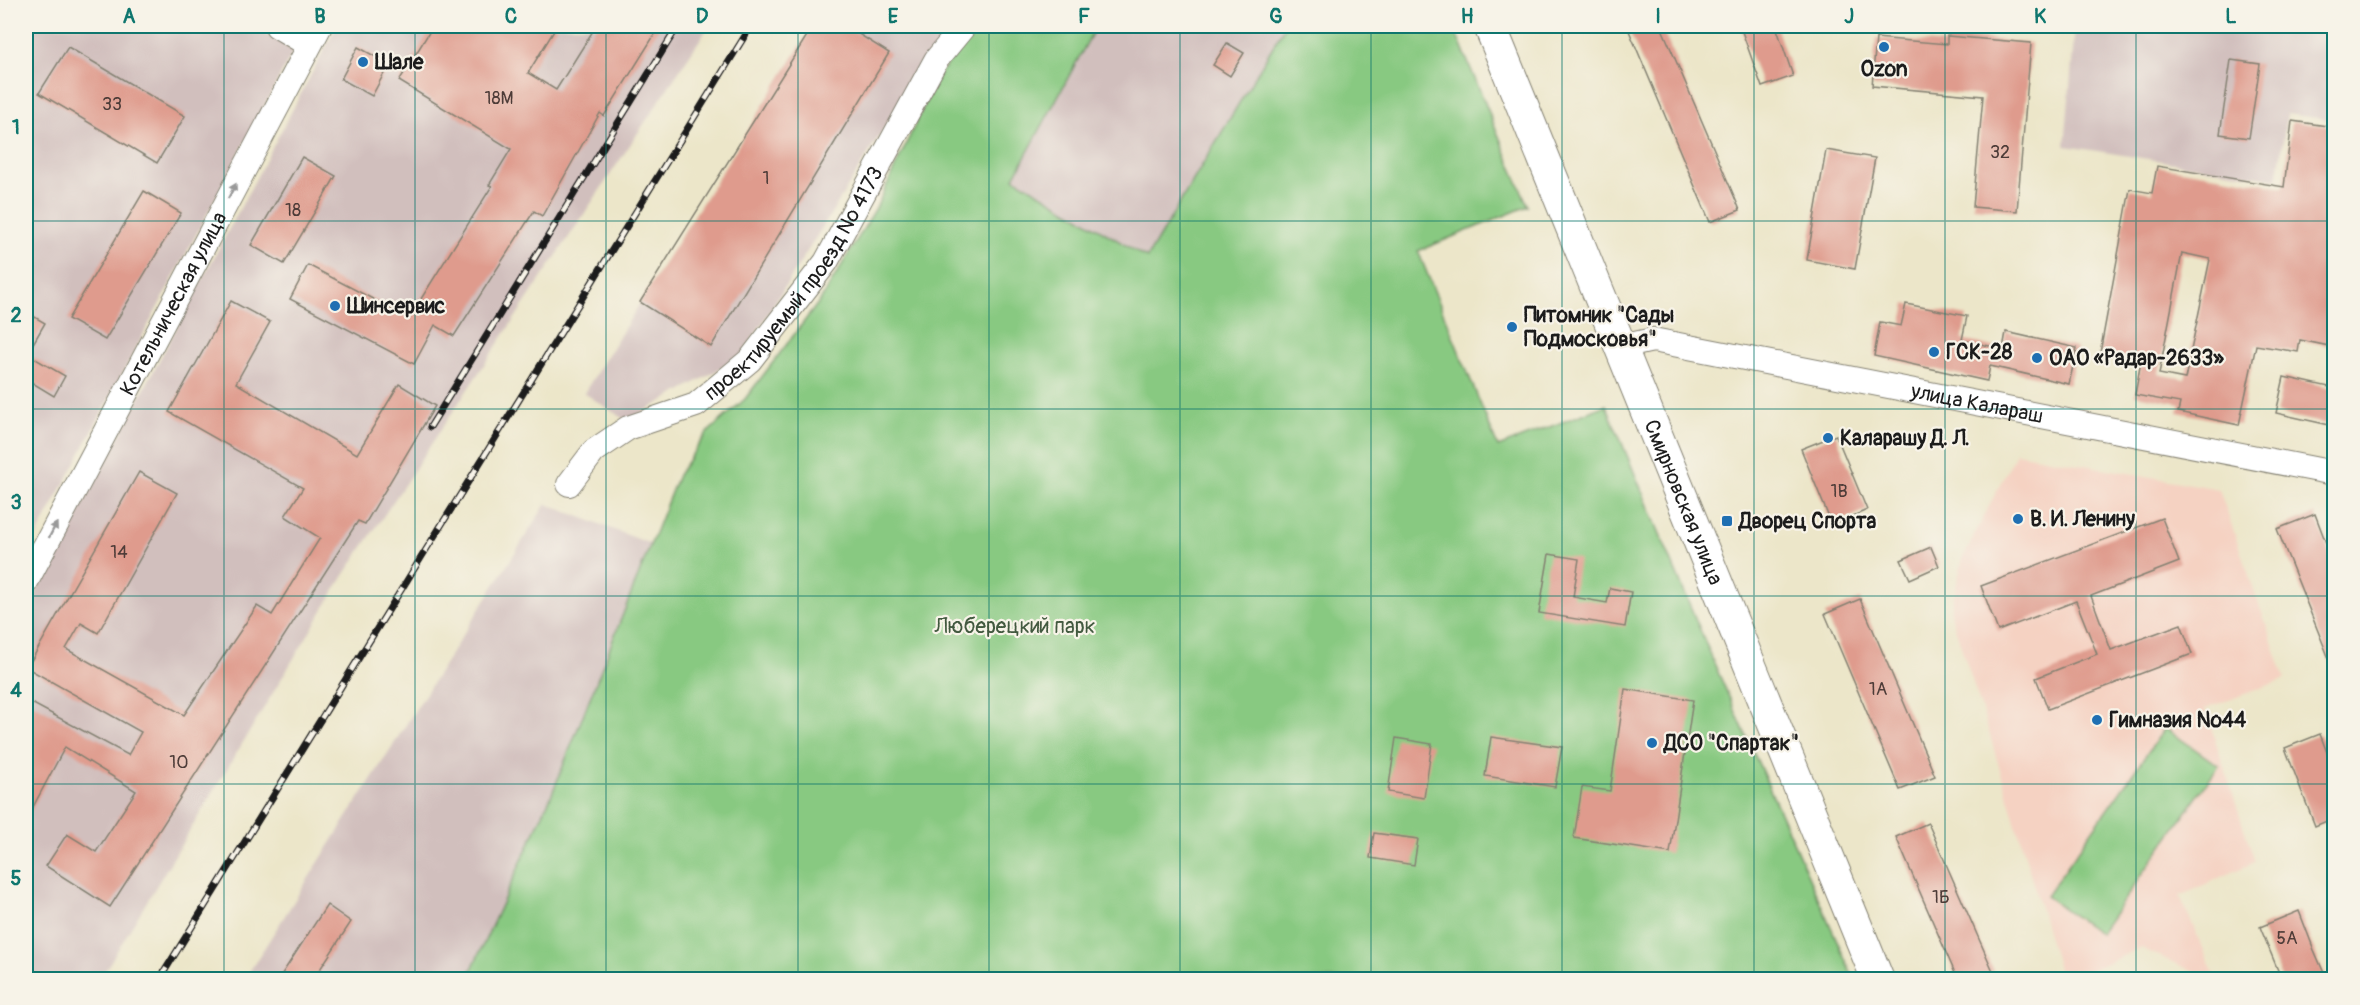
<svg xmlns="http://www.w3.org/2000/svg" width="2360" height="1005" viewBox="0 0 2360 1005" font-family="Pangolin,sans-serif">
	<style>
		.built { fill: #f5d2c2 }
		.industrial { fill: #d1bfbd }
		.green { fill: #88c981; stroke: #52724e; stroke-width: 1.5 }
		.building { fill: #df9b8d; fill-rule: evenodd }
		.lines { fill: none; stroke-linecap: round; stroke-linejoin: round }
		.minor-casing { stroke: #848172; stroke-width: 26 }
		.major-casing { stroke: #848172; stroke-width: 34 }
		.minor { stroke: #fff; stroke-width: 24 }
		.major { stroke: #fff; stroke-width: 32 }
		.rail-casing { stroke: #1c1c1c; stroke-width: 7 }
		.rail { stroke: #f7f3e8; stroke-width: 4.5; stroke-dasharray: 14; stroke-linecap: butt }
		.oneway { fill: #999 }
		.grid { fill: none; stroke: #0f766e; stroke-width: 1.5; stroke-opacity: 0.55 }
		.poi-dot { fill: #1f6fb2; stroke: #f7f3e8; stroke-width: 2 }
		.labels { text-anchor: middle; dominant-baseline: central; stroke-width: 4.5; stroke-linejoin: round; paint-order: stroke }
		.number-label { font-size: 18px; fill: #4d3c38 }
		.poi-label { font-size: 21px; font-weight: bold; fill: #1c1c1c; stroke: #f7f3e8; text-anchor: start }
		.street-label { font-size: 21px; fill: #1c1c1c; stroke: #f7f3e8 }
		.park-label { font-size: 21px; fill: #42593f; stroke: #f7f3e8 }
		.neatline { fill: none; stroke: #0f766e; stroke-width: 2 }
		.grid-label { font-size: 20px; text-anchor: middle; font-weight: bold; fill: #0f766e }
	</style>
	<rect width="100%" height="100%" fill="#f7f3e8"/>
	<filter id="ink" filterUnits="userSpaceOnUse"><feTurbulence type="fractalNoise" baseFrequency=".0167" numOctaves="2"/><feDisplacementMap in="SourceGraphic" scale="12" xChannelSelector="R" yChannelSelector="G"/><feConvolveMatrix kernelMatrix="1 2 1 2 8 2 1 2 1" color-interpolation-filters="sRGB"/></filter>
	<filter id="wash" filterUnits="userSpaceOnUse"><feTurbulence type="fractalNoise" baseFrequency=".008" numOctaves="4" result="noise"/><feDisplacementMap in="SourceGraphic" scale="24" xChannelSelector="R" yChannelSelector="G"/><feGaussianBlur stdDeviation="1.35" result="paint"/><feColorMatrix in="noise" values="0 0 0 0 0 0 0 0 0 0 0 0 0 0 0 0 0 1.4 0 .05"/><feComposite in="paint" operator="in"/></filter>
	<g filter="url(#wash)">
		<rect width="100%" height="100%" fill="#ece6c9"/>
		<path class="built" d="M2016 453 2219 489 2285 679 2205 709 2255 862 2180 896 2216 979H2210L2141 948 2070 979H2061L1989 732 1950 612 1963 558Z"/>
		<g class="industrial">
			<path d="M26 26H252L294 50 26 556Z"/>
			<path d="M337 26H709L343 577 100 979 26 980V611Z"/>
			<path d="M813 26H951L929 57 741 357 627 421 584 393Z"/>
			<path d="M1096 26H1285L1148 258 1014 178Z"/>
			<path d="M2075 26H2334V120L2287 114 2277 179 2065 146Z"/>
			<path d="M546 504 651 544 552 794 467 979 244 980Z"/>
		</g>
		<g class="green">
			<path d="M979 26H1096L1014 178 1147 258 1285 26H1453L1528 206 1418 251 1498 447 1606 405 1714 663 1854 979 467 980 552 794 678 475 707 433 745 399 822 298 876 208 938 76Z"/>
			<path d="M2165 728 2219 766 2100 934 2046 896Z"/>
		</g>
		<g id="blocks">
			<g class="building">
				<path d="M433 26H557L528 73 556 90 596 26H660L604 116 600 113 542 216 534 211 454 336 435 325 414 364 290 299 308 265 409 318 492 186 489 185 511 149 399 81Z"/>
				<path d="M813 26H846L889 53 711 347 640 302Z"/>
				<path d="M1627 26H1661L1740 210 1710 222Z"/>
				<path d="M1740 26H1776L1793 76 1762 87Z"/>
				<path d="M1947 36 2031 43 2017 211 1973 207 1983 96 1872 86 1876 38 1947 44Z"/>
				<path d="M1227 43 1244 53 1230 76 1213 65Z"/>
				<path d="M68 47 185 116 157 163 39 93Z"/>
				<path d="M358 47 389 64 372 96 341 79Z"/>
				<path d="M2231 60 2260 64 2249 138 2220 134Z"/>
				<path d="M2292 121 2334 127V347L2300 340 2298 352 2256 345 2239 425 2178 412 2180 403 2135 395 2141 361 2100 353 2130 189 2152 193 2157 166 2284 187ZM2182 253 2210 259 2185 379 2159 374Z"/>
				<path d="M1826 150 1875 158 1855 269 1807 260Z"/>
				<path d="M302 157 336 176 284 264 251 245Z"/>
				<path d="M144 191 181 213 105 340 68 319Z"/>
				<path d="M231 301 270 322 236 383 357 454 399 384 435 406 365 524 358 521 110 907 46 866 67 834 96 852 136 791 65 747 26 820V700L128 755 141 732 27 668 139 472 177 493 98 633 81 623 66 649 184 715 257 606 272 615 320 538 285 516 303 488 169 412Z"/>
				<path d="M1906 304 1967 316 1962 340 2003 349 2006 332 2077 348 2069 384 1990 366 1987 381 1874 356 1880 322 1901 326Z"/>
				<path d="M26 312 45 323 27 354 65 376 54 396 26 379Z"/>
				<path d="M2284 377 2334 388V426L2276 413Z"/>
				<path d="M1836 435 1867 510 1832 525 1801 449Z"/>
				<path d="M2315 514 2334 564V671L2277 529Z"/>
				<path d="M2162 518 2179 562 2091 596 2111 650 2181 624 2192 654 2048 709 2036 678 2097 654 2076 601 1998 631 1981 586Z"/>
				<path d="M1931 547 1939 566 1910 579 1901 560Z"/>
				<path d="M1549 554 1579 559 1573 597 1607 603 1610 588 1631 592 1625 627 1539 613Z"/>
				<path d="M1860 599 1935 776 1900 790 1825 614Z"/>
				<path d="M1625 689 1693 700 1670 853 1574 838 1582 787 1610 791Z"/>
				<path d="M2320 734 2334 771V818L2315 826 2285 748Z"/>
				<path d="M1491 737 1562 747 1555 787 1485 776Z"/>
				<path d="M1396 738 1432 744 1424 798 1388 792Z"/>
				<path d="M1928 823 1993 971 1973 980H1958L1896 837Z"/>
				<path d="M1374 833 1418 839 1414 865 1370 858Z"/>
				<path d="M327 905 351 922 313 980H278Z"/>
				<path d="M2299 911 2314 950 2327 980H2282L2260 927Z"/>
			</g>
		</g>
	</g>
	<g filter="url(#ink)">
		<use href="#blocks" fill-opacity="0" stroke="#848172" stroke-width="1.5"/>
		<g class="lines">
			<g class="minor-casing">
				<g id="minor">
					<path d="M277 26 309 45"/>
					<path id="s1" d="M1621 347 1653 340 2334 473"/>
					<path id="s2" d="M569 484 594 451 628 428 696 405 750 360 826 262 936 60 964 26"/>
					<path id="s3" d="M26 582 320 26"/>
				</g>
			</g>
			<g class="major-casing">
				<g id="major">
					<path id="s4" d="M1490 26 1878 980"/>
				</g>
			</g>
			<use href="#minor" class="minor"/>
			<use href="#major" class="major"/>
			<g class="rail-casing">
				<g id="rail">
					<path d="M430 427 678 26"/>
					<path d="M159 980 751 26"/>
				</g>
			</g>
			<use href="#rail" class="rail"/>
		</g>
		<defs><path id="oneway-solid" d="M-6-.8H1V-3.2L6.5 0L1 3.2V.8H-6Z" transform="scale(1.5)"/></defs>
		<g class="oneway">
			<use href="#oneway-solid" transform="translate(232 191) rotate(-62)"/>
			<use href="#oneway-solid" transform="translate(53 530) rotate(-62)"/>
		</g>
	</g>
	<path class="grid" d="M224 26V980M415 26V980M606 26V980M798 26V980M989 26V980M1180 26V980M1371 26V980M1562 26V980M1754 26V980M1945 26V980M2136 26V980M26 221H2334M26 409H2334M26 596H2334M26 784H2334"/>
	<g class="poi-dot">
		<circle cx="1884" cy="47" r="6"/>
		<circle cx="363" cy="62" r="6"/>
		<circle cx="335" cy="306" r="6"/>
		<circle cx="1512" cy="327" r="6"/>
		<circle cx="1934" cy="352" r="6"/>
		<circle cx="2037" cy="358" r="6"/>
		<circle cx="1828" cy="438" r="6"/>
		<circle cx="2018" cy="519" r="6"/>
		<rect x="1721" y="515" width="12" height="12" rx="3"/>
		<circle cx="2097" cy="720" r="6"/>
		<circle cx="1652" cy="743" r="6"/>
	</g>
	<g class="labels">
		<g class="number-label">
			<text x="499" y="98">18М</text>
			<text x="112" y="104">33</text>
			<text x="2000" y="152">32</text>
			<text x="766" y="178">1</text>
			<text x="293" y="210">18</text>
			<text x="1839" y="491">1В</text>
			<text x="119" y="552">14</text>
			<text x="1878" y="689">1А</text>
			<text x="179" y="762">10</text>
			<text x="1941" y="897">1Б</text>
			<text x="2287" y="938">5А</text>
		</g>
		<g class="poi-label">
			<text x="375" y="62">Шале</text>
			<text x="1884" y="69" text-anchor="middle">Ozon</text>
			<text x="347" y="306">Шинсервис</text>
			<text x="1524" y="315">Питомник "Сады<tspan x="1524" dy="24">Подмосковья"</tspan></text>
			<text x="1946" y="352">ГСК-28</text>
			<text x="2049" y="358">ОАО «Радар-2633»</text>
			<text x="1840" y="438">Каларашу Д. Л.</text>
			<text x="2030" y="519">В. И. Ленину</text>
			<text x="1739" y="521">Дворец Спорта</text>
			<text x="2109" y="720">Гимназия №44</text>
			<text x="1664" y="743">ДСО "Спартак"</text>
		</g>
		<g class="street-label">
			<text stroke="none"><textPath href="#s2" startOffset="312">проектируемый проезд № 4173</textPath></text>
			<text stroke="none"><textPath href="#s3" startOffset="315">Котельническая улица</textPath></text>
			<text stroke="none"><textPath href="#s1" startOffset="363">улица Калараш</textPath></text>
			<text stroke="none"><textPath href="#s4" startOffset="514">Смирновская улица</textPath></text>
		</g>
		<g class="park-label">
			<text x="1015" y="626">Люберецкий парк</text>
		</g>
	</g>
	<rect width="2360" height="1005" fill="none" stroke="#f7f3e8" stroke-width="66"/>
	<rect x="33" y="33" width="2294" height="939" class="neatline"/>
	<g class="grid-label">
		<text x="129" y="23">A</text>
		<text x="320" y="23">B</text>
		<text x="511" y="23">C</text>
		<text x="702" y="23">D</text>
		<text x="893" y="23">E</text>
		<text x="1084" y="23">F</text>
		<text x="1276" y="23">G</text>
		<text x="1467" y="23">H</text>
		<text x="1658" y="23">I</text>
		<text x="1849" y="23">J</text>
		<text x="2040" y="23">K</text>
		<text x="2231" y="23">L</text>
		<text x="16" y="134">1</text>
		<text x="16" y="322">2</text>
		<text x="16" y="509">3</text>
		<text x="16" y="697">4</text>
		<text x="16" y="885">5</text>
	</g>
</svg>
